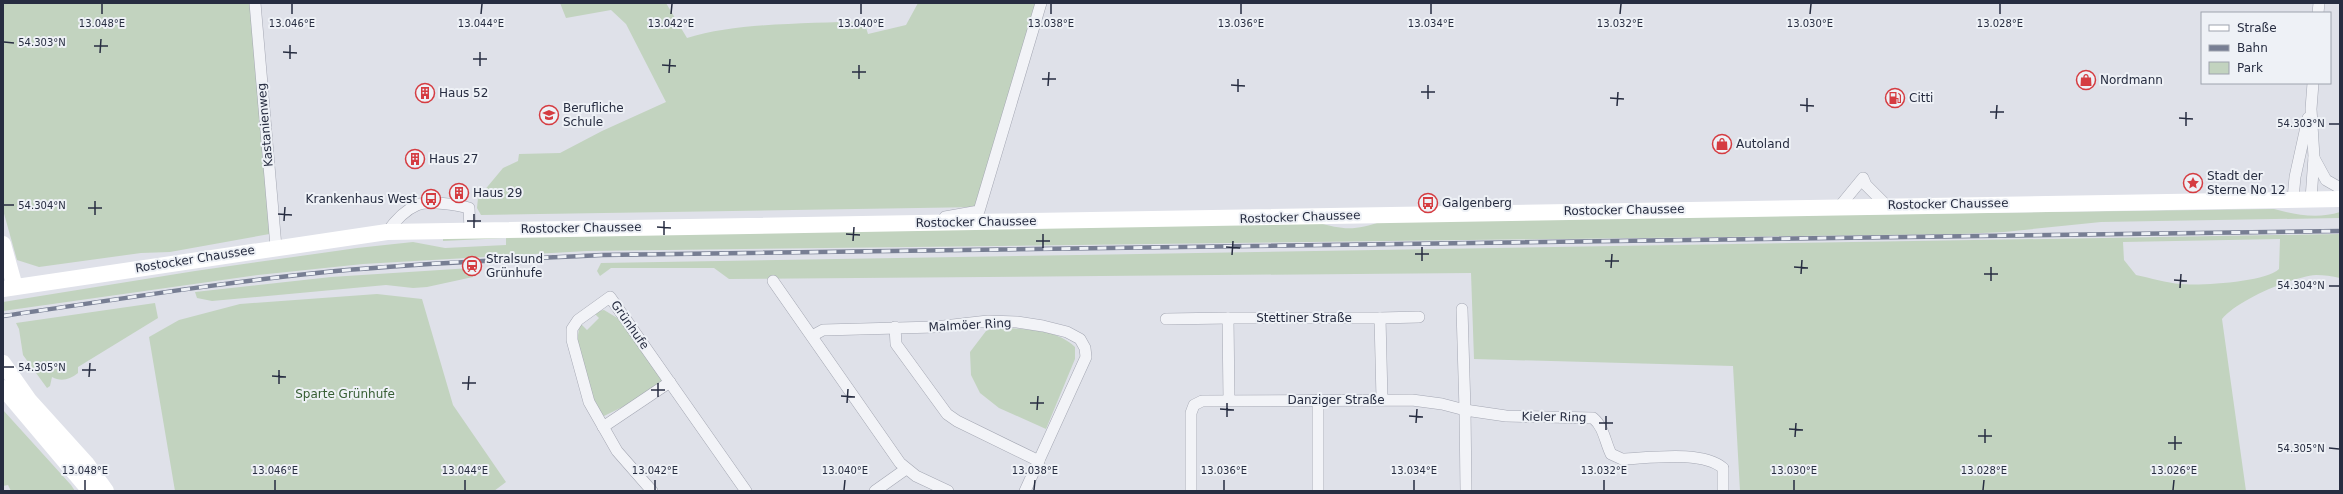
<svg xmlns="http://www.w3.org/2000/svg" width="2343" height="494" viewBox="0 0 2343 494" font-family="'DejaVu Sans',sans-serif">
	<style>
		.green { fill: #c2d3bf; fill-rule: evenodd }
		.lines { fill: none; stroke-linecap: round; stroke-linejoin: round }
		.minor-casing { stroke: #a4a7b3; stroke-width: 12 }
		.minor { stroke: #f2f3f7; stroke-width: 11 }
		.secondary { stroke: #fff; stroke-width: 16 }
		.rail-casing { stroke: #777e93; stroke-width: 4.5 }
		.rail { stroke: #eef1f6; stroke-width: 3; stroke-dasharray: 9; stroke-linecap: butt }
		.ticks { fill: none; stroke: #272d41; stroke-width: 1.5 }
		.labels { text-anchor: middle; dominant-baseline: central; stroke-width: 4; stroke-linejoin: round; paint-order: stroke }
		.poi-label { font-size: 12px; fill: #272d41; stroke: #eef1f6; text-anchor: start }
		.street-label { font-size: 12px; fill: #272d41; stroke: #eef1f6 }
		.park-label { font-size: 12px; fill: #365d33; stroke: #eef1f6 }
		.ticks-label { font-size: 10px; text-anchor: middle; fill: #272d41; stroke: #eef1f6; stroke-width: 4; stroke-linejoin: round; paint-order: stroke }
	</style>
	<rect width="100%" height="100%" fill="#dfe1e9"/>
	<g class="green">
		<path d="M3 3H255L275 233 170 252 141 253 39 267 17 260 3 210Z"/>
		<path d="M560 3H666L687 38C738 22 810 24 864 21L868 34 906 25 918 3H1041L980 207 481 215 477 208 478 198 503 168 518 161 519 154 560 153 602 131 666 102 626 24 611 10 566 18Z"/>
		<path d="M2274 209C2296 215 2318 219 2340 212V218L2101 222 2004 232 1960 234 587 251 363 264 258 275 3 311V302L195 271 357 248 413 242 445 248 506 245V238L443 241V237L1316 222C1344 230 1354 231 1383 221Z"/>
		<path d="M2340 234V278C2332 276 2324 275 2316 275 2291 277 2237 300 2222 319L2246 491H1740L1733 366 1474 359 1471 273 729 279 714 268H611L600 276 597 271 601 263ZM2280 239 2279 269C2266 282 2201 286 2181 284 2166 283 2151 278 2136 275L2124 260 2123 242Z"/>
		<path d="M471 268 473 277 427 287 413 288 386 285 212 301 197 298 195 292 331 277Z"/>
		<path d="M377 294 422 299 453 405 506 482 494 491H175L149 337 179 320 240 304Z"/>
		<path d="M155 303 158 318 78 367V373C69 380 61 382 52 377L50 386 47 388 23 355 19 329 16 323Z"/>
		<path d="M604 310 624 322 662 381 649 394 604 416 594 405 577 341 580 323 587 330 599 318 593 312Z"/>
		<path d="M997 327C1023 330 1055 328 1075 347V359L1046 429 999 408 980 393 971 375 970 352 986 331Z"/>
		<path d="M3 410 71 485 75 491H11L8 485 3 486Z"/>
	</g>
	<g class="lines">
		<g class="minor-casing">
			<g id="minor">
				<path d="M255 3 276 247"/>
				<path d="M2318 13 2319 3"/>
				<path d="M2314 158 2326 180 2340 188"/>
				<path d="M2293 199 2295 177 2308 118"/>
				<path d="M2311 199 2314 157 2311 109 2313 83"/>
				<path d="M1840 206 1863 178 1866 185 1886 205"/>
				<path d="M945 217 979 211 1041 3"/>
				<path d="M387 232C395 221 405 210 417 205 428 200 458 205 469 208L470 229"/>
				<path d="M773 281 900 463 916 476 948 491"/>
				<path d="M1380 318 1419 317"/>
				<path d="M1166 319 1228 318"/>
				<path d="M895 327 896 344 947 414 957 421 1039 461"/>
				<path d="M812 336 823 330 935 327 988 321 1017 322 1043 326 1067 332 1080 339 1085 348 1086 357 1025 491"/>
				<path d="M1229 400 1228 318H1380L1382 399"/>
				<path d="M603 427 670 382"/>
				<path d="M652 491 617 451 589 402 572 340V329L578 320 610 297 746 491"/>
				<path d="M875 491 906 469"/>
				<path d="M1191 491V413L1194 405 1202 401 1412 400 1442 404 1465 410 1462 309"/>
				<path d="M1318 491V400"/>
				<path d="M1466 491 1465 410 1506 416 1593 418C1604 427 1605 442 1611 454L1622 459C1650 458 1702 450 1723 468V491"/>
			</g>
		</g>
		<use href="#minor" class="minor"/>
		<g class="secondary">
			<path d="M3 244 15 287"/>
			<path d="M3 289 387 232 2340 199"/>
			<path d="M3 363 29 400 86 463 106 491"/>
			<path d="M3 388 90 491"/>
		</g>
		<g class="rail-casing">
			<path id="rail" d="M3 316C114 300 224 282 336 271 424 263 513 259 602 255L2340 231"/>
		</g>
		<use href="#rail" class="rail"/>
	</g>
	<path class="ticks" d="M102 14V4M292 14V4M481 14 482 4M671 14 672 4M861 14V4M1051 14V4M1241 14V4M1431 14V4M1620 14 1621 4M1810 14 1811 4M2000 14V4M4 42 14 43M94 46H108M283 52 297 53M100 53 101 39M290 59V45M473 59H487M662 65 676 66M480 66V52M852 72H866M669 73 670 59M859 79V65M1042 79H1056M1231 85 1245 86M1048 86 1049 72M1238 92V79M1421 92H1435M1610 98 1624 99M1428 99V85M1800 105 1814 106M1617 106 1618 92M1807 112V98M1990 112H2004M2179 118 2193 119M1996 119 1997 105M2329 124H2339M2186 126V112M4 205H14M88 208H102M278 214 292 215M95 215V201M284 221 285 207M467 221H481M657 227 671 228M474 228V214M846 234 860 235M664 235V221M853 241 854 227M1036 241H1050M1226 247 1240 248M1043 248V234M1415 254H1429M1232 255 1233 241M1422 261V247M1605 261H1619M1794 267 1808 268M1611 268 1612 254M1801 274 1802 260M1984 274H1998M2174 280 2187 281M1991 281V267M2329 286H2339M2180 288 2181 274M4 367H14M82 370H96M272 376 286 377M89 377 90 363M462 383H476M279 384V370M468 390 469 376M651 390H665M841 396 855 397M658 397V383M847 403 848 389M1030 403H1044M1220 409 1234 410M1037 410 1038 396M1409 416 1423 417M1227 417V403M1416 423 1417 409M1599 423H1613M1789 429 1803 430M1606 430V416M1978 436H1992M1795 437 1796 423M1985 443V429M2168 443H2182M2329 448 2339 449M2175 450V436M85 490V480M275 490V480M465 490V480M655 490V480M844 490 845 480M1034 490 1035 480M1224 490V480M1414 490V480M1604 490V480M1794 490V480M1983 490 1984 480M2173 490 2174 480"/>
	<defs>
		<g id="shop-ring" transform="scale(1)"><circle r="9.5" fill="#eef1f6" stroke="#d53c41" stroke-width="1.5"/><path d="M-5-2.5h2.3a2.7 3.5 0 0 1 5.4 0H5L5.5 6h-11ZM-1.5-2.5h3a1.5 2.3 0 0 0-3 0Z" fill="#d53c41"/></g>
		<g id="building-ring" transform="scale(1)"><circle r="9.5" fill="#eef1f6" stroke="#d53c41" stroke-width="1.5"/><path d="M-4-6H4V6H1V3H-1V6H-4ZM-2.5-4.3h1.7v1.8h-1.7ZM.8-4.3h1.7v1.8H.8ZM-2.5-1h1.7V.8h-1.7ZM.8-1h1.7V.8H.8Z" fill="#d53c41"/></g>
		<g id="fuel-ring" transform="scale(1)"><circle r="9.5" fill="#eef1f6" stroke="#d53c41" stroke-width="1.5"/><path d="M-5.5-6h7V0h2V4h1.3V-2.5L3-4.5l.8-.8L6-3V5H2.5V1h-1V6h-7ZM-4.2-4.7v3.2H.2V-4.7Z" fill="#d53c41"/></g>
		<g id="school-ring" transform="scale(1)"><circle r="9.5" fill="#eef1f6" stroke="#d53c41" stroke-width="1.5"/><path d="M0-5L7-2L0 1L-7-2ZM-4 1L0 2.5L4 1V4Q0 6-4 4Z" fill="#d53c41"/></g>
		<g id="sight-ring" transform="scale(1)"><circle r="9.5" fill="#eef1f6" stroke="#d53c41" stroke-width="1.5"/><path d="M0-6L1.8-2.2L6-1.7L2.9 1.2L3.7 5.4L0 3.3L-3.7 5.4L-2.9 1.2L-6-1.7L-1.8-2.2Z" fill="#d53c41"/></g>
		<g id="bus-ring" transform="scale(1)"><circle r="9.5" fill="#eef1f6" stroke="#d53c41" stroke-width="1.5"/><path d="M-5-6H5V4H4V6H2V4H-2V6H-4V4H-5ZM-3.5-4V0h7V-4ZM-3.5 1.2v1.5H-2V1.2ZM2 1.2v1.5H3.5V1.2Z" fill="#d53c41"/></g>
		<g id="station-ring" transform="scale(1)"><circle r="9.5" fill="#eef1f6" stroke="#d53c41" stroke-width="1.5"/><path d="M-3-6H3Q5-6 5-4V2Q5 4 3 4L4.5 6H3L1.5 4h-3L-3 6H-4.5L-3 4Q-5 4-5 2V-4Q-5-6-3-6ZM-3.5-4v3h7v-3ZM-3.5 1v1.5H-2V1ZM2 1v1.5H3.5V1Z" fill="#d53c41"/></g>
	</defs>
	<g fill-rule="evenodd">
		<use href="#shop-ring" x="2086" y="80"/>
		<use href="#building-ring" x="425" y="93"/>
		<use href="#fuel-ring" x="1895" y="98"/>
		<use href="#school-ring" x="549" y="115"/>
		<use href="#shop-ring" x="1722" y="144"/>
		<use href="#building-ring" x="415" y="159"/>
		<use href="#sight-ring" x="2193" y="183"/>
		<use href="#building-ring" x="459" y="193"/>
		<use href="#bus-ring" x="431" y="199"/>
		<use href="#bus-ring" x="1428" y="203"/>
		<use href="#station-ring" x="472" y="266"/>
	</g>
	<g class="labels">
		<g class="poi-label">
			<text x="2100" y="80">Nordmann</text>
			<text x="439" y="93">Haus 52</text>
			<text x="1909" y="98">Citti</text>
			<text x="563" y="108">Berufliche<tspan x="563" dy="14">Schule</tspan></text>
			<text x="1736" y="144">Autoland</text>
			<text x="429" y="159">Haus 27</text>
			<text x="2207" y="176">Stadt der<tspan x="2207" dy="14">Sterne No 12</tspan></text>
			<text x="473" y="193">Haus 29</text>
			<text x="417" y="199" text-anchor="end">Krankenhaus West</text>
			<text x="1442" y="203">Galgenberg</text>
			<text x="486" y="259">Stralsund<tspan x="486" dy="14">Grünhufe</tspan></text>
		</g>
		<g class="street-label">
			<text transform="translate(265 125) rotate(-95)">Kastanienweg</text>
			<text transform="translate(1948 204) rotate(-1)">Rostocker Chaussee</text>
			<text transform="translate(1624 210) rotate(-1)">Rostocker Chaussee</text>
			<text transform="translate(1300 217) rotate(-2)">Rostocker Chaussee</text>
			<text transform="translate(976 222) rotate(-1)">Rostocker Chaussee</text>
			<text transform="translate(581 228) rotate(-1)">Rostocker Chaussee</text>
			<text transform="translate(195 259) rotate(-9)">Rostocker Chaussee</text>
			<text x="1304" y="318">Stettiner Straße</text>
			<text transform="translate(630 325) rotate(55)">Grünhufe</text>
			<text transform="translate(970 325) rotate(-3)">Malmöer Ring</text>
			<text x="1336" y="400">Danziger Straße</text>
			<text transform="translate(1554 417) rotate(1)">Kieler Ring</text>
		</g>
		<g class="park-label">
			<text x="345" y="394">Sparte Grünhufe</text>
		</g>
	</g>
	<g class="ticks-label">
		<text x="102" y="27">13.048°E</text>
		<text x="292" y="27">13.046°E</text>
		<text x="481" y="27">13.044°E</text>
		<text x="671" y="27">13.042°E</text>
		<text x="861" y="27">13.040°E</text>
		<text x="1051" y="27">13.038°E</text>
		<text x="1241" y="27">13.036°E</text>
		<text x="1431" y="27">13.034°E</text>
		<text x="1620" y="27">13.032°E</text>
		<text x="1810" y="27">13.030°E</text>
		<text x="2000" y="27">13.028°E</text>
		<text x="42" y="46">54.303°N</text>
		<text x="2301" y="127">54.303°N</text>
		<text x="42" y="209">54.304°N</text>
		<text x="2301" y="289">54.304°N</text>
		<text x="42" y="371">54.305°N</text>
		<text x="2301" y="452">54.305°N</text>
		<text x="85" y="474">13.048°E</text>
		<text x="275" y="474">13.046°E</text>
		<text x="465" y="474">13.044°E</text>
		<text x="655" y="474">13.042°E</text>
		<text x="845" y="474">13.040°E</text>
		<text x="1035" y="474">13.038°E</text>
		<text x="1224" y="474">13.036°E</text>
		<text x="1414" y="474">13.034°E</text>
		<text x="1604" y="474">13.032°E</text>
		<text x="1794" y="474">13.030°E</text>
		<text x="1984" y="474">13.028°E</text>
		<text x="2174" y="474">13.026°E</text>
	</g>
	<rect width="2343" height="494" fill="none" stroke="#272d41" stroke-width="8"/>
	<rect x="2201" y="12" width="130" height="72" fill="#eef1f6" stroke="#9ea3ae"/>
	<rect x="2209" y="25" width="20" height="6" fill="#ffffff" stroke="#9ea3ae"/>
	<text x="2237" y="32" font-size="12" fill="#272d41">Straße</text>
	<rect x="2209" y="45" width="20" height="6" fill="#777e93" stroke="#9ea3ae"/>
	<text x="2237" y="52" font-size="12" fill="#272d41">Bahn</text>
	<rect x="2209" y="62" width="20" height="12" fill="#c2d3bf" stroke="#9ea3ae"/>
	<text x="2237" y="72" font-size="12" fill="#272d41">Park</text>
</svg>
